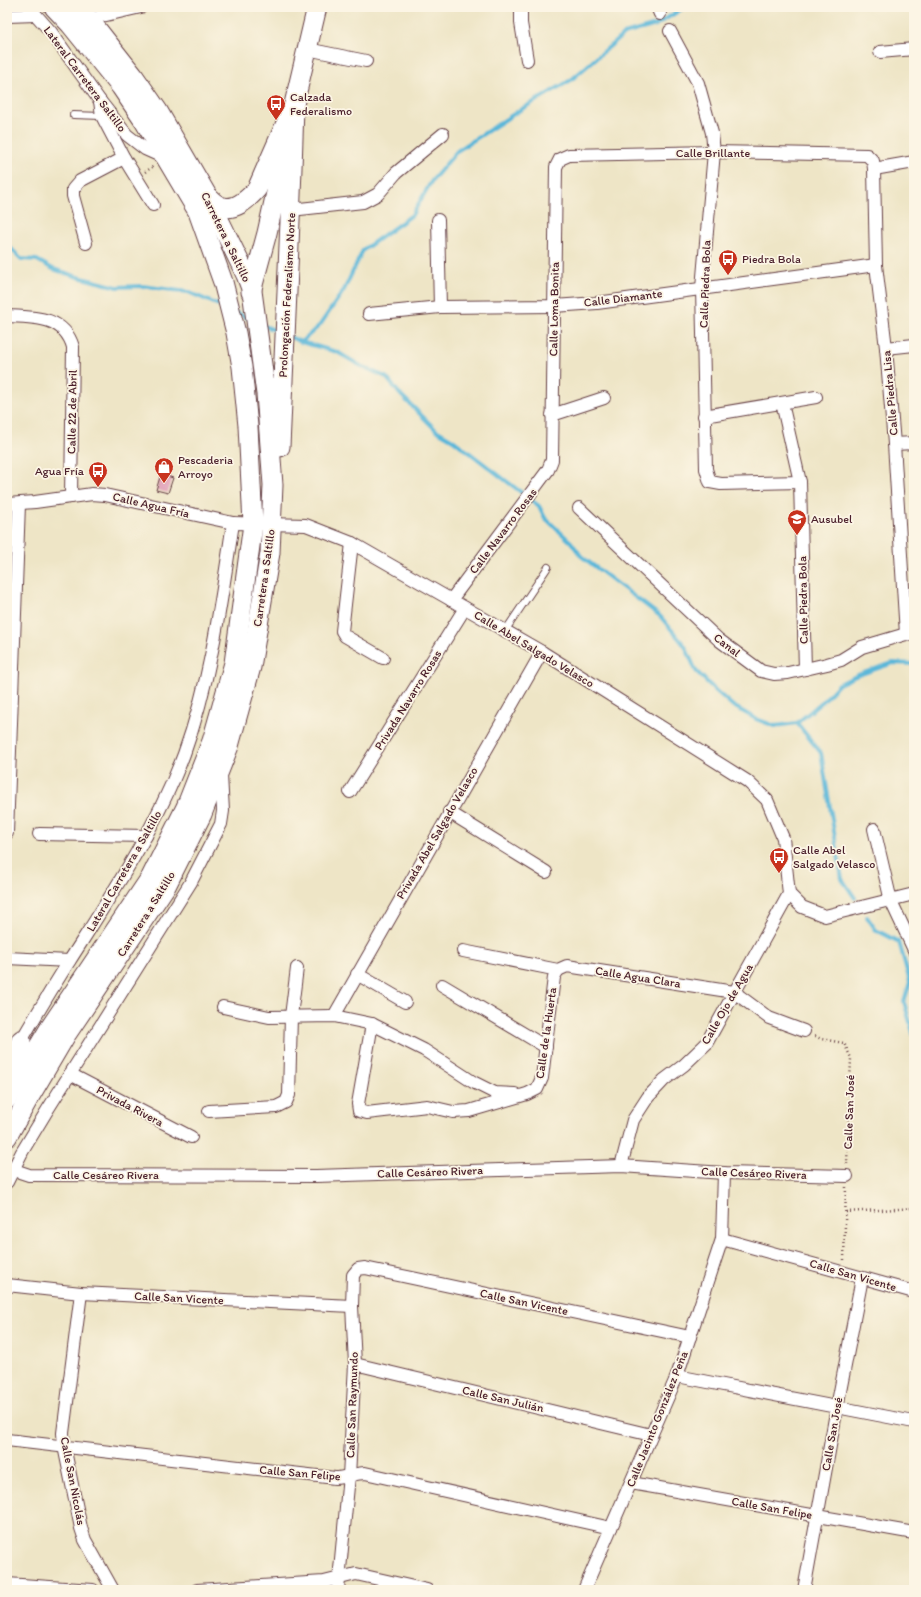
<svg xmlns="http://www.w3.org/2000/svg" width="921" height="1597" viewBox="0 0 921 1597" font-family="Itim,sans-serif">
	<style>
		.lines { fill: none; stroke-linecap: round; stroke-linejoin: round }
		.stream { stroke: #5bb7d9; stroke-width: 4 }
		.building { fill: #db8eaf }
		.lane-casing { stroke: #633d42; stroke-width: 8 }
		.street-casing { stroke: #633d42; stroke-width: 14 }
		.primary-casing { stroke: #633d42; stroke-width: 21 }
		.path { stroke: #633d42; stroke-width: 2.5; stroke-dasharray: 1 3; stroke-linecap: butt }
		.lane { stroke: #fff; stroke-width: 6 }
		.street { stroke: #fff; stroke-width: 12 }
		.primary { stroke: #fff; stroke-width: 19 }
		.labels { text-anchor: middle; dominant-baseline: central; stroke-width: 3.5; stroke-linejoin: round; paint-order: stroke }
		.street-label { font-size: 12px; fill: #4a1f2b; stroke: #fcf5e5 }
		.poi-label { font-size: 12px; fill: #4a1f2b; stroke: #fcf5e5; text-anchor: start }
	</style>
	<rect width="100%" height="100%" fill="#fcf5e5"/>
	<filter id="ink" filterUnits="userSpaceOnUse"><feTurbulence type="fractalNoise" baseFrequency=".025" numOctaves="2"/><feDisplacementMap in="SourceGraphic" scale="8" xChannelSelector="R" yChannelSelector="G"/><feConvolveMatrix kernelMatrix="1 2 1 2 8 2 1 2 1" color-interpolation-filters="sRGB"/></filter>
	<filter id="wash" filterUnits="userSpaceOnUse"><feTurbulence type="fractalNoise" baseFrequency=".012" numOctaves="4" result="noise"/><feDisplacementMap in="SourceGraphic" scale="16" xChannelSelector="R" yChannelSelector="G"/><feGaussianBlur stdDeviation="0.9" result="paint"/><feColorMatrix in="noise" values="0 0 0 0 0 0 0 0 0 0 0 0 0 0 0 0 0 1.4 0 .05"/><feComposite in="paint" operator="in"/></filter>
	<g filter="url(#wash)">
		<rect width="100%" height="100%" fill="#eee5c6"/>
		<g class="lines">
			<g class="stream">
				<path d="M7 244 21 259 37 260 53 269 78 277 117 287 142 286 188 292 223 307"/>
				<path d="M237 313 250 319"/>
				<path d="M262 325 280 332"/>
				<path d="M290 337 301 342 337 352 361 366 386 377 399 393 436 430 453 440 539 506 545 518 571 542 581 556 660 616 685 646 696 671 716 691 733 706 756 719 775 726 797 723 823 701 839 684 858 675 893 663 914 664"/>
				<path d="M301 342 320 325 344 290 363 250 412 215 431 182 457 151 520 110 571 80 624 34 656 25 685 7"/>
				<path d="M797 723 821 753 842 879 855 898"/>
				<path d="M867 917 876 930 899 942 910 982 904 1002 914 1036"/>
			</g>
		</g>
		<g id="blocks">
			<path class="building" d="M161 474 173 478 168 493 156 490Z"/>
		</g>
	</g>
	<g filter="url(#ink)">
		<use href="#blocks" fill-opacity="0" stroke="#633d42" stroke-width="1"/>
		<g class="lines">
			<g class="lane-casing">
				<g id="lane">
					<path d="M73 115 102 116"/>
					<path d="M505 631 548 567"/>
				</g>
			</g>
			<g class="street-casing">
				<g id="street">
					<path d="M29 7 51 32 100 101 127 135 145 149 165 158"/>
					<path d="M521 7V23L527 60"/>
					<path d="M657 7 660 14"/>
					<path d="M7 16 36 15"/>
					<path d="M89 19 141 7"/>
					<path d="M670 31 698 83 712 133 714 152 702 288 706 469 710 482 721 484 800 482"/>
					<path d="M307 49 366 61"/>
					<path d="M880 52 914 49"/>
					<path d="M100 101 102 116 124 158 153 205"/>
					<path d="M874 169 914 162"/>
					<path d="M291 210 363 202 378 194 396 173 443 134"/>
					<path d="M438 220 440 307"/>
					<path d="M86 243 73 196V189L80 181 124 158"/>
					<path d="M369 314 440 307 554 306 597 303 876 265"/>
					<path d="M7 316C34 317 64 316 73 347L71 497"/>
					<path d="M886 348 914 345"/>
					<path d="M782 403 800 482 805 669"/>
					<path d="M552 415 604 398"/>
					<path d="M704 416 816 397"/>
					<path d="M894 444 914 443"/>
					<path d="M7 504 35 502 92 494 105 495 233 523 306 525 352 543 542 652 747 781 767 800 783 838 789 894 802 907 825 916 914 894"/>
					<path d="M579 508 719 640 761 671 774 674 788 673 827 664 841 660 862 647 906 634 913 635"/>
					<path d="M352 543 342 631 345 636 383 658"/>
					<path d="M451 600 548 470 552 460 556 167 560 159 569 155 714 152 867 155 873 161 874 169 876 265 886 348 894 444 906 634"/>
					<path d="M350 792 465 608"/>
					<path d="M449 812 546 872"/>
					<path d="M874 829 891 901 914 950"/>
					<path d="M7 833 19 504"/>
					<path d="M39 834 146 836"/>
					<path d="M463 951 558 970 567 966 734 992 769 1018 804 1031"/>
					<path d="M7 958 69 961"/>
					<path d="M357 974 405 1002"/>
					<path d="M442 985 546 1047"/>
					<path d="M223 1007 269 1017 334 1016 372 1024 424 1050 473 1082 495 1093 515 1094"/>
					<path d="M334 1016 542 652"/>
					<path d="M372 1024 358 1104 359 1111 367 1113 427 1106 453 1112 469 1111 527 1094 537 1089 542 1078 554 977 558 970"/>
					<path d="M18 1046C35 1017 52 988 70 960 112 894 156 828 184 754 211 679 221 602 233 523"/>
					<path d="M70 1074 191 1137"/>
					<path d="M209 1111 276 1107 286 1102 289 1095 291 1016 297 968"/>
					<path d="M621 1166 633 1120 648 1097 664 1080 684 1065 706 1044 789 894"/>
					<path d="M14 1170 29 1175 316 1176 621 1166 724 1173 847 1176"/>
					<path d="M7 1182 22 1152 48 1109 191 882 221 824 223 811 221 775"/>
					<path d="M722 1239 914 1292"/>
					<path d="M7 1285 81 1293 352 1306"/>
					<path d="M81 1293 63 1433 64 1446 81 1528 85 1540 113 1590"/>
					<path d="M355 1364 651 1435"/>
					<path d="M677 1376 914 1422"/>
					<path d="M7 1440 335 1478C345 1478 355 1473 365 1473L611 1528"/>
					<path d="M631 1483 914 1533"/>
					<path d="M7 1584 93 1590"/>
					<path d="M197 1590 324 1582 356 1574 427 1590"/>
					<path d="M338 1590 349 1476 355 1364 352 1306 353 1275 358 1269 365 1268 690 1337"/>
					<path d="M584 1590 677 1376 722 1239 724 1173"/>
					<path d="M804 1590 837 1407 862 1278"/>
				</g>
			</g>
			<g class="primary-casing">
				<g id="primary">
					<path d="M291 117 317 7"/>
					<path d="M208 197C211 200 214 203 218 205 233 214 248 199 257 189L290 114"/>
					<path d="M251 292 267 233 283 161"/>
					<path d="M280 447C285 333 291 219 294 105"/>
					<path d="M14 1084 13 1067 21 1040"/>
					<path d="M7 1099 51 1026 151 877 186 807 212 741 234 663 253 524 248 426 242 367 236 333 223 282 198 212 144 121 121 87 70 24 54 7"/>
					<path d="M7 1137 30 1096 66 1035 166 886 202 814 229 746 251 667 270 553 273 485 266 394 252 291 246 275 208 197 158 111 133 75 89 19 77 7"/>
				</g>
			</g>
			<g class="path">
				<path d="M145 172 154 166"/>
				<path d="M815 1036 821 1039 844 1043 851 1058 847 1164"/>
				<path d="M846 1212 914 1208"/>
				<path d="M844 1260 846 1187"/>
			</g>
			<use href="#lane" class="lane"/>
			<use href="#street" class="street"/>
			<use href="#primary" class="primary"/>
		</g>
	</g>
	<defs>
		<g id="bus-pin" transform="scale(1)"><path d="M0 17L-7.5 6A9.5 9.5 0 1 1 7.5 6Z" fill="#c8321e" stroke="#fcf5e5"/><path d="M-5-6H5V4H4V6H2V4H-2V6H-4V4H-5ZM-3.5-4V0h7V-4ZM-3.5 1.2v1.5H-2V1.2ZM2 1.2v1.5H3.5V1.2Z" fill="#fff"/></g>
		<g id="shop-pin" transform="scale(1)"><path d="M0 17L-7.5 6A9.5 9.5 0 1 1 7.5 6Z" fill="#c8321e" stroke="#fcf5e5"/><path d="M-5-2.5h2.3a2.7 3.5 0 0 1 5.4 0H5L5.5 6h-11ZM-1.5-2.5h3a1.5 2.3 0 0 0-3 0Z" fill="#fff"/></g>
		<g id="school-pin" transform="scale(1)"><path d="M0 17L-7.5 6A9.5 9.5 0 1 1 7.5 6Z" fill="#c8321e" stroke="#fcf5e5"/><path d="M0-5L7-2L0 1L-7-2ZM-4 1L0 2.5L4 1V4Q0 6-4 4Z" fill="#fff"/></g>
	</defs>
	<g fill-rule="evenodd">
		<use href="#bus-pin" x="276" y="104"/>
		<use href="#bus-pin" x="728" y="259"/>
		<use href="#shop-pin" x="164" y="467"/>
		<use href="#bus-pin" x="98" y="471"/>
		<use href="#school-pin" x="797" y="519"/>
		<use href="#bus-pin" x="779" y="857"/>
	</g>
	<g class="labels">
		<g class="street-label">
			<text transform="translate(85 79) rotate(53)">Lateral Carretera Saltillo</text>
			<text x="713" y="153">Calle Brillante</text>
			<text transform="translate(226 237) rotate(64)">Carretera a Saltillo</text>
			<text transform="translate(705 284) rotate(-88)">Calle Piedra Bola</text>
			<text transform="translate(287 295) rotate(-87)">Prolongación Federalismo Norte</text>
			<text transform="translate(623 298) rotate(-7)">Calle Diamante</text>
			<text transform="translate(554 309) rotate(-89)">Calle Loma Bonita</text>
			<text transform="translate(890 393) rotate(-95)">Calle Piedra Lisa</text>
			<text transform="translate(72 412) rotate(-89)">Calle 22 de Abril</text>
			<text transform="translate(151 505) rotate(13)">Calle Agua Fría</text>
			<text transform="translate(503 531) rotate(-53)">Calle Navarro Rosas</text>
			<text transform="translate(264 578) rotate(-82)">Carretera a Saltillo</text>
			<text transform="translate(803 600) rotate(-91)">Calle Piedra Bola</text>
			<text transform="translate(727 645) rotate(38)">Canal</text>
			<text transform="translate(534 649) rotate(31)">Calle Abel Salgado Velasco</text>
			<text transform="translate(408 700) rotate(-58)">Privada Navarro Rosas</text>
			<text transform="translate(437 833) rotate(-60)">Privada Abel Salgado Velasco</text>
			<text transform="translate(124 871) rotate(-60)">Lateral Carretera a Saltillo</text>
			<text transform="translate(146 914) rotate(-58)">Carretera a Saltillo</text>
			<text transform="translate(638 977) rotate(9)">Calle Agua Clara</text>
			<text transform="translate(727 1004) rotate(-60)">Calle Ojo de Agua</text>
			<text transform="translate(546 1033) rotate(-82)">Calle de la Huerta</text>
			<text transform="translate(130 1106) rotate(28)">Privada Rivera</text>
			<text transform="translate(849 1112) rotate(-88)">Calle San José</text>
			<text transform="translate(430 1172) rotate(-2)">Calle Cesáreo Rivera</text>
			<text transform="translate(754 1173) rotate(2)">Calle Cesáreo Rivera</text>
			<text x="106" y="1175">Calle Cesáreo Rivera</text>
			<text transform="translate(853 1275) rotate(16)">Calle San Vicente</text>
			<text transform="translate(179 1298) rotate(3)">Calle San Vicente</text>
			<text transform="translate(524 1302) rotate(12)">Calle San Vicente</text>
			<text transform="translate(503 1399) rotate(13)">Calle San Julián</text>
			<text transform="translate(352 1405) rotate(-88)">Calle San Raymundo</text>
			<text transform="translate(657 1419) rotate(-68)">Calle Jacinto González Peña</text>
			<text transform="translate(832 1434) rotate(-80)">Calle San José</text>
			<text transform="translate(300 1473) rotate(5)">Calle San Felipe</text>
			<text transform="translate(73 1481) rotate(79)">Calle San Nicolás</text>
			<text transform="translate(772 1508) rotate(10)">Calle San Felipe</text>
		</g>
		<g class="poi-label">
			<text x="290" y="97">Calzada<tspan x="290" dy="14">Federalismo</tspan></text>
			<text x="742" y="259">Piedra Bola</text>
			<text x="178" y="460">Pescaderia<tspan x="178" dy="14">Arroyo</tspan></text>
			<text x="84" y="471" text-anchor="end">Agua Fría</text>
			<text x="811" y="519">Ausubel</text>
			<text x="793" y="850">Calle Abel<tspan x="793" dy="14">Salgado Velasco</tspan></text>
		</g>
	</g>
	<rect width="921" height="1597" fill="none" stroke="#fcf5e5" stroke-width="24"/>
</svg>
